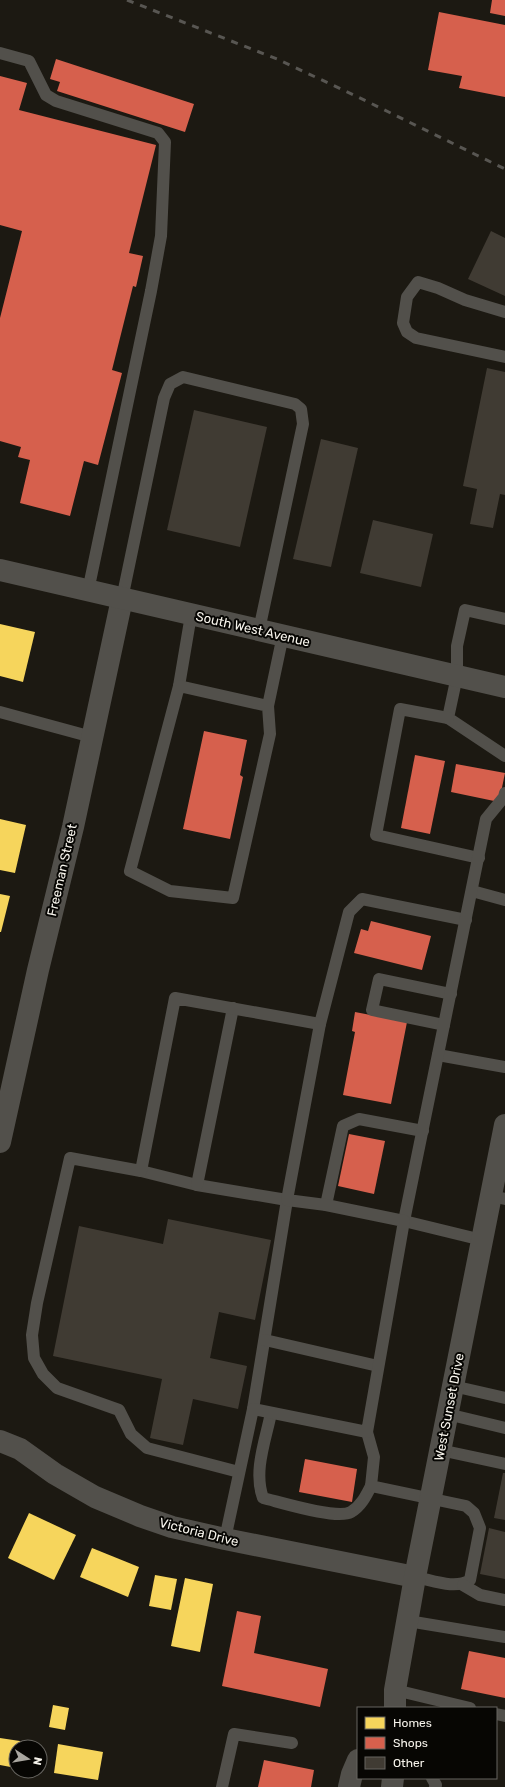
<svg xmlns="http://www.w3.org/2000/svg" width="505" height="1787" viewBox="0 0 505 1787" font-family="Rubik,sans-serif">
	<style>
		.homes { fill: #f6d55c }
		.shops { fill: #d6604d }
		.building { fill: #403b33 }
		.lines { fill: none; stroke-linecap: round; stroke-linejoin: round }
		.service { stroke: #52504b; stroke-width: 12 }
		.minor { stroke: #52504b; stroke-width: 22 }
		.tertiary { stroke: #52504b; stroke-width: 22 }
		.secondary { stroke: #52504b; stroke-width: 22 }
		.rail { stroke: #585652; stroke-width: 3; stroke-dasharray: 7 7; stroke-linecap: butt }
		.labels { text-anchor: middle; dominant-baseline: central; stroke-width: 4; stroke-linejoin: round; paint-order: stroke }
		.street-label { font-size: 13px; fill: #f7f4ec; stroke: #070603 }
	</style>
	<rect width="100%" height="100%" fill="#1c1912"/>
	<g class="homes">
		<path d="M0 624 35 632 23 682 0 676Z"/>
		<path d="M0 819 26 825 15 873 0 870Z"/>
		<path d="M0 894 10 896 1 932H0Z"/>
		<path d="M29 1513 76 1535 54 1580 8 1558Z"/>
		<path d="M92 1548 139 1567 128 1597 80 1577Z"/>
		<path d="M155 1575 177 1579 171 1610 149 1606Z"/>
		<path d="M185 1578 213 1584 200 1652 171 1646Z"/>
		<path d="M53 1705 69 1708 65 1730 49 1727Z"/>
		<path d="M0 1738 33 1743 32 1747H16V1768L0 1765Z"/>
		<path d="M58 1744 103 1752 98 1780 54 1773Z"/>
	</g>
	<g class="shops">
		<path d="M492 0H505V16L490 13Z"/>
		<path d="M439 12 505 25V97L459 88 462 76 428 70Z"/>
		<path d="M56 59 194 104 185 132 57 91 60 82 50 79Z"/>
		<path d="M0 76 27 83 19 110 156 145 129 253 143 256 136 287 133 286 112 370 122 373 98 465 84 461 70 516 20 503 30 460 18 457 21 447 0 441V318L22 231 0 225Z"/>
		<path d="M204 731 247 740 240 775 243 777 230 839 183 829Z"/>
		<path d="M415 755 445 761 430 834 401 828Z"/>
		<path d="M456 764 505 773 499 802 451 792Z"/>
		<path d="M371 921 431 936 422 970 354 953 361 929 368 931Z"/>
		<path d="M355 1012 407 1022 391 1104 343 1095 355 1032 352 1031Z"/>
		<path d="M349 1134 385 1141 374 1194 338 1186Z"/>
		<path d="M305 1459 357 1469 352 1502 299 1492Z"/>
		<path d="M237 1611 261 1616 254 1653 328 1669 320 1707 222 1686Z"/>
		<path d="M469 1651 505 1658V1698L461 1689Z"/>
		<path d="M264 1760 314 1770 311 1787H258Z"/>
	</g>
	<g class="building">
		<path d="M491 231 505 238V296L468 279Z"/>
		<path d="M487 368 505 372V495L500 494 493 528 470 524 477 489 463 486Z"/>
		<path d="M194 410 267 427 240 547 167 530Z"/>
		<path d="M321 439 358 448 331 567 293 559Z"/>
		<path d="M373 520 433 534 421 587 360 573Z"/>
		<path d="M168 1219 271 1240 255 1320 219 1312 210 1358 247 1366 238 1409 193 1399 183 1445 150 1438 162 1379 53 1356 79 1226 163 1244Z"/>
		<path d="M503 1473H505V1520L494 1518Z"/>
		<path d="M489 1528 505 1532V1579L480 1574Z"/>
	</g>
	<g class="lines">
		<g class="service">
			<path d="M0 53 29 61 46 95 56 101 158 133 165 142 161 236 151 291 88 591"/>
			<path d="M505 312 465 300 438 288 418 282 407 297 403 323 407 332 416 338 505 357"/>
			<path d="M122 599 164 398 170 384 183 377 295 404 301 409 303 424 259 630"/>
			<path d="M505 619 465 610 457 646V676L448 718 505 756"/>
			<path d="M179 686 191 615"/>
			<path d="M268 706 179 686 130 871 170 891 233 898 270 734 268 706 283 635"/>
			<path d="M0 712 92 737"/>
			<path d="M448 718 400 709 376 835 479 858"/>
			<path d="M472 891 505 900"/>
			<path d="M320 1024 349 912 362 899 466 920"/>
			<path d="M444 1025 372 1010 379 979 451 994"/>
			<path d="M438 1055 505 1067"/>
			<path d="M141 1171 197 1185 287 1200 253 1409"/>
			<path d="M197 1185 233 1008"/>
			<path d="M491 1196 505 1199"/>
			<path d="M326 1205 343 1126 359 1119 423 1131"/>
			<path d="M482 1240 404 1221 486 819 504 797 505 793"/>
			<path d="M265 1340 378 1366"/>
			<path d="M453 1386 505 1398"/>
			<path d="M271 1413C266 1439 253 1471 263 1498 280 1502 337 1520 351 1512 361 1506 366 1496 371 1486"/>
			<path d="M447 1414 505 1428"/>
			<path d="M367 1432 374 1457 371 1486 466 1506 474 1513 480 1528 470 1580C455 1590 432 1580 415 1577"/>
			<path d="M440 1450 505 1464"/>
			<path d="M225 1539 253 1409 367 1432 404 1221 326 1205 287 1200 320 1024 175 998 141 1171 70 1158 37 1303 32 1335 34 1358 43 1374 57 1388 119 1410 131 1434 147 1448 239 1472"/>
			<path d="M463 1585 480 1595 505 1600"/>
			<path d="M408 1621 505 1637"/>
			<path d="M395 1690 470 1708"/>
			<path d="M496 1714 505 1716"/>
			<path d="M432 1778 436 1785 435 1787"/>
			<path d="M222 1787 234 1734 292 1743"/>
		</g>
		<g class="minor">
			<path d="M0 1142 38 970 73 827 122 599"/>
			<path d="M0 1441 20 1449 55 1474 95 1497 140 1516 172 1527 225 1539 415 1577"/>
		</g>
		<path class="tertiary" d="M0 570 505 687"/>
		<g class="secondary">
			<path d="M395 1708V1690L415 1577 505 1125"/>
			<path d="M349 1787 352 1774 358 1760"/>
			<path d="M392 1787 393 1778"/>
		</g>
		<path class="rail" d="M127 0 277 59 358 97 505 169"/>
	</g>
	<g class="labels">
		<g class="street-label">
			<text transform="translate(253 629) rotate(13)">South West Avenue</text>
			<text transform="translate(62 870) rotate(-77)">Freeman Street</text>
			<text transform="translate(449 1407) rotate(-79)">West Sunset Drive</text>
			<text transform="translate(199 1532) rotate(14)">Victoria Drive</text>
		</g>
	</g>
	<rect x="357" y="1707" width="140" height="72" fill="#070603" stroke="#676560"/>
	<rect x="365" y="1717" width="20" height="12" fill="#f6d55c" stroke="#676560"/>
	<text x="393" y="1727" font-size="12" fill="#f7f4ec">Homes</text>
	<rect x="365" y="1737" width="20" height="12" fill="#d6604d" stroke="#676560"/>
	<text x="393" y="1747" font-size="12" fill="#f7f4ec">Shops</text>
	<rect x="365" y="1757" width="20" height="12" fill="#403b33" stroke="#676560"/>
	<text x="393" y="1767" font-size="12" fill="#f7f4ec">Other</text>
	<g transform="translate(28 1759) rotate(102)"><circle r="19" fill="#070603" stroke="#676560"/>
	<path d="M0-3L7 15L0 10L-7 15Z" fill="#aaa7a0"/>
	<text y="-6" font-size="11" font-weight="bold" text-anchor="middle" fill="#f7f4ec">N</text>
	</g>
</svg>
